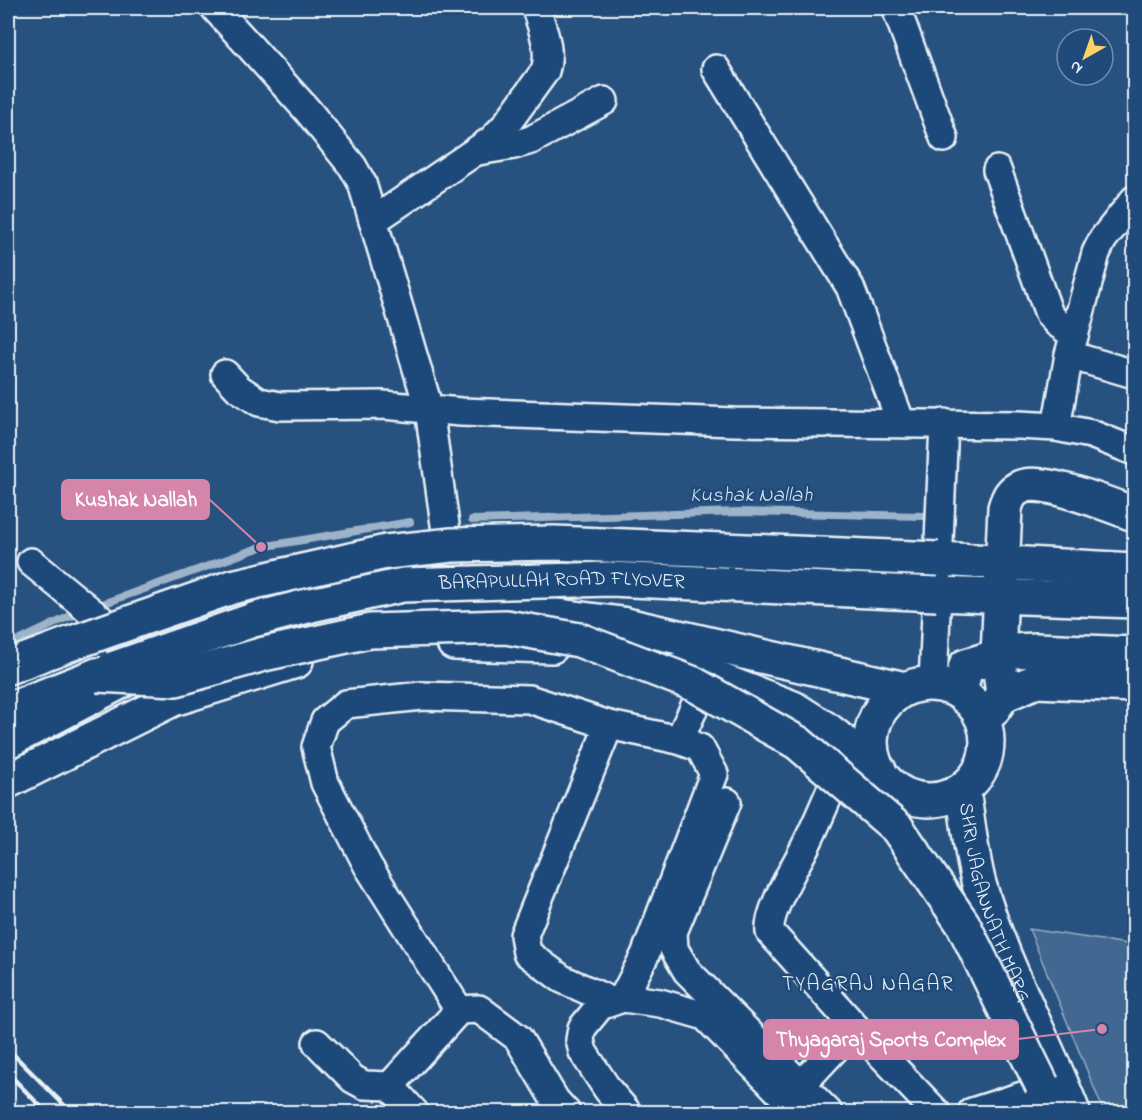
<svg xmlns="http://www.w3.org/2000/svg" width="1142" height="1120" viewBox="0 0 1142 1120" font-family="'Indie Flower',sans-serif">
	<style>
		.green { fill: #436891; stroke: #96acc4; stroke-width: 1.5 }
		.lines { fill: none; stroke-linecap: round; stroke-linejoin: round }
		.stream { stroke: #9db3c9; stroke-width: 8 }
		.minor-casing { stroke: #e8f1f8; stroke-width: 32 }
		.tertiary-casing { stroke: #e8f1f8; stroke-width: 38 }
		.trunk-casing { stroke: #e8f1f8; stroke-width: 38 }
		.minor { stroke: #1f4a7a; stroke-width: 27 }
		.tertiary { stroke: #1f4a7a; stroke-width: 33 }
		.trunk { stroke: #1f4a7a; stroke-width: 33 }
		.rail { stroke: #e8f1f8; stroke-width: 4.5 }
		.trunk-bridge-casing { stroke: #e8f1f8; stroke-width: 38; stroke-linecap: butt }
		.trunk-bridge { stroke: #1f4a7a; stroke-width: 33 }
		.labels { text-anchor: middle; dominant-baseline: central; stroke-width: 5; stroke-linejoin: round; paint-order: stroke }
		.street-label { font-size: 20px; fill: #e8f1f8; stroke: #1f4a7a }
		.water-label { font-size: 21px; font-style: italic; fill: #d5e2ec; stroke: #1f4a7a }
		.neighbourhood-label { font-size: 21px; letter-spacing: 1.5px; fill: #e8f1f8; stroke: #1f4a7a }
		.leader { fill: none; stroke: #d584aa; stroke-width: 2 }
		.callout-dot { fill: #d584aa; stroke: #1f4a7a; stroke-width: 2 }
		.callout { fill: #d584aa; stroke: #d584aa; stroke-width: 2 }
		.callout-label { font-size: 21px; text-anchor: middle; font-weight: bold; fill: #fff }
	</style>
	<rect width="100%" height="100%" fill="#27517f"/>
	<filter id="ink" filterUnits="userSpaceOnUse"><feTurbulence type="fractalNoise" baseFrequency=".0167" numOctaves="2"/><feDisplacementMap in="SourceGraphic" scale="12" xChannelSelector="R" yChannelSelector="G"/><feConvolveMatrix kernelMatrix="1 2 1 2 8 2 1 2 1" color-interpolation-filters="sRGB"/></filter>
	<g filter="url(#ink)">
		<path class="green" d="M1029 929 1134 945V1112H1104Z"/>
		<g class="lines">
			<g class="stream">
				<path d="M472 520 740 512 923 516"/>
				<path d="M94 607 261 547 410 522"/>
				<path d="M8 646 66 618 83 612"/>
			</g>
			<g class="minor-casing">
				<g id="minor">
					<path d="M215 8 308 111 353 167 362 183 429 409 456 604"/>
					<path d="M896 8 944 138"/>
					<path d="M716 69 850 287 901 423"/>
					<path d="M478 151 514 145 531 140 604 101"/>
					<path d="M997 170 1049 314 1057 323 1074 335"/>
					<path d="M373 221 492 140 505 126 545 71C552 50 542 28 536 8"/>
					<path d="M1069 355 1134 374"/>
					<path d="M225 374 238 388 259 402 280 406 383 405 461 412 734 422 1019 425 1056 427 1091 434 1134 451"/>
					<path d="M1056 427 1069 355 1096 253 1103 239 1134 200"/>
					<path d="M31 562 127 641 142 650 158 669"/>
					<path d="M933 685 944 423"/>
					<path d="M609 725 524 935 527 953 562 979 611 1001"/>
					<path d="M679 740 709 676"/>
					<path d="M845 757C832 786 821 815 807 843 797 864 767 911 770 932L855 1027 936 1112"/>
					<path d="M727 802 673 932 674 949 687 971 801 1085 855 1027"/>
					<path d="M459 1010 368 866 325 783 316 747 325 721 346 704 422 696 529 699 609 725 679 740 700 748 714 774 645 955 623 998"/>
					<path d="M317 1043 353 1079 364 1085 390 1086 414 1112"/>
					<path d="M801 1085 828 1112"/>
					<path d="M390 1086 459 1010 479 1009 518 1038 555 1100 566 1112"/>
					<path d="M627 1112 608 1090 583 1052 580 1040 582 1028 600 1006 623 998 660 1003 705 1016 799 1112"/>
					<path d="M972 1112 1044 1089"/>
				</g>
			</g>
			<g class="tertiary-casing">
				<g id="tertiary">
					<path d="M454 643 552 646"/>
					<path d="M196 653 326 620 371 614 504 609 622 624 905 689"/>
					<path d="M680 669 709 676 793 708 829 731 879 770"/>
					<circle cx="929" cy="742" r="58"/>
					<path d="M960 692 966 666 1014 651 1036 650 1134 654"/>
					<path d="M1003 695 998 654 1005 508C1008 498 1011 491 1021 487 1041 477 1112 506 1134 514"/>
					<path d="M992 711 1003 695 1036 681 1134 685"/>
					<path d="M8 741 141 671"/>
					<path d="M8 781 173 699 296 661"/>
					<path id="s1" d="M963 790C968 821 971 854 979 884 1002 964 1043 1036 1073 1112"/>
				</g>
			</g>
			<g class="trunk-casing">
				<g id="trunk">
					<path d="M938 559 1134 570"/>
					<path d="M937 594 1134 601"/>
					<path d="M8 667 72 643"/>
					<path d="M8 710 97 675"/>
					<path d="M1042 1085 1056 1112"/>
				</g>
			</g>
			<use href="#minor" class="minor"/>
			<use href="#tertiary" class="tertiary"/>
			<use href="#trunk" class="trunk"/>
			<g class="rail">
				<path d="M8 1049 71 1112"/>
				<path d="M8 1073 46 1112"/>
			</g>
			<g class="trunk-bridge-casing">
				<g id="trunk-bridge">
					<path d="M72 643 232 587 386 552 452 545 554 543 938 559"/>
					<path id="s2" d="M112 669 253 620 311 605 403 585 610 579 937 594"/>
					<path d="M97 675 176 679 264 654 370 631 506 627 579 640 694 684 798 743 897 828 963 924 1042 1085"/>
				</g>
			</g>
			<use href="#trunk-bridge" class="trunk-bridge"/>
		</g>
	</g>
	<g class="labels">
		<g class="street-label">
			<text stroke="none"><textPath href="#s2" startOffset="462">BARAPULLAH ROAD FLYOVER</textPath></text>
			<text stroke="none"><textPath href="#s1" startOffset="117">SHRI JAGANNATH MARG</textPath></text>
		</g>
		<g class="water-label">
			<text x="751" y="496">Kushak Nallah</text>
		</g>
		<g class="neighbourhood-label">
			<text x="868" y="985">TYAGRAJ NAGAR</text>
		</g>
	</g>
	<path class="leader" d="M261 547L209 499M1102 1029L1018 1039"/>
	<g class="callout-dot">
		<circle cx="261" cy="547" r="6"/>
		<circle cx="1102" cy="1029" r="6"/>
	</g>
	<g class="callout">
		<rect x="62" y="480" width="147" height="39" rx="6"/>
		<rect x="764" y="1020" width="254" height="39" rx="6"/>
	</g>
	<g class="callout-label">
		<text x="136" y="506">Kushak Nallah</text>
		<text x="891" y="1046">Thyagaraj Sports Complex</text>
	</g>
	<rect width="1142" height="1120" fill="none" stroke="#1f4a7a" stroke-width="30"/>
	<rect x="15" y="15" width="1112" height="1090" fill="none" stroke="#e8f1f8" stroke-width="2" filter="url(#ink)"/>
	<g transform="translate(1085 57) rotate(220)"><circle r="28" fill="#1f4a7a" stroke="#6f8dac" stroke-width="1.5"/>
	<path d="M0-4.5L10 22L0 15L-10 22Z" fill="#ffd166"/>
	<text y="-9" font-size="16" font-weight="bold" text-anchor="middle" fill="#e8f1f8">N</text>
	</g>
</svg>
